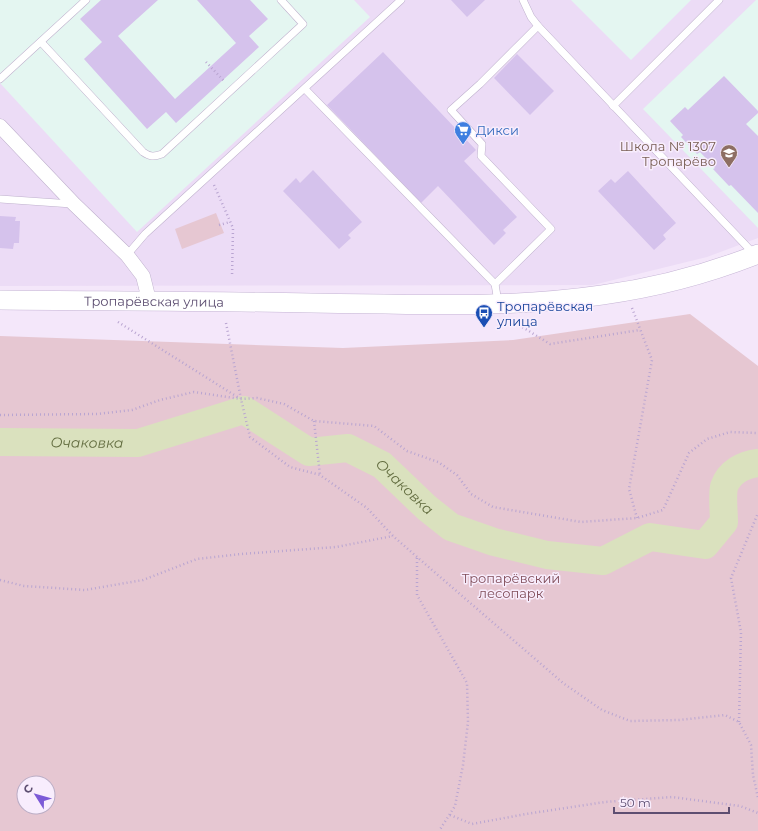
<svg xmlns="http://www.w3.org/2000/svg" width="758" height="831" viewBox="0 0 758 831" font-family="Montserrat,sans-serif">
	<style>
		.residential { fill: #ecdcf6 }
		.education { fill: #e4f6f1 }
		.green { fill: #e6c7d2; fill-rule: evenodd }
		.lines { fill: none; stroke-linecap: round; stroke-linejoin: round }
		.river { stroke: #dae1be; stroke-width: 28 }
		.building { fill: #d5c2ec }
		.lane-casing { stroke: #bfb1cd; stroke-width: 8 }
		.street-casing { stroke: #bfb1cd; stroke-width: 15 }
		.secondary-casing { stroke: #c4b3d4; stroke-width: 20 }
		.path { stroke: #b9a5d1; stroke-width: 2.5; stroke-dasharray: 1 3; stroke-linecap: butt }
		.lane { stroke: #fff; stroke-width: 7 }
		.street { stroke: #fff; stroke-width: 14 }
		.secondary { stroke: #fff; stroke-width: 19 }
		.labels { text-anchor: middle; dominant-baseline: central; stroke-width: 3; stroke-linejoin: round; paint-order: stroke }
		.shop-label { font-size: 13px; fill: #366cbe; stroke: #f8edfd; text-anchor: start }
		.education-label { font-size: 13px; fill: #785e54; stroke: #f8edfd; text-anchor: end }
		.street-label { font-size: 13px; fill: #5d4e71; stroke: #f8edfd }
		.transit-label { font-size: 13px; fill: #164399; stroke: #f8edfd; text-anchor: start }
		.park-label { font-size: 13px; fill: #814e5a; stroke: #f8edfd }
		.water-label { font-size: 14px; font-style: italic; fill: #646e41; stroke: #f8edfd }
	</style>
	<rect width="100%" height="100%" fill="#f4e7fa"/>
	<path class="residential" d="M0 0H758V238L707 257 593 285 0 286Z"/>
	<g class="education">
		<path d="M0 0H354L370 17 137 232 0 83Z"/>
		<path d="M571 0H691L631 60Z"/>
		<path d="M756 0H758V228L643 109Z"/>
	</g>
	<g class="green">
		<path d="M216 213 224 233 182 249 175 229Z"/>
		<path d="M690 314 758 366V831H0V336L343 348 513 340ZM24 783H48V807H24Z"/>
	</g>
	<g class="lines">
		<path class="river" id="s1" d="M0 442 138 443 244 410 309 452 348 448 382 465 427 508 451 527 494 542 547 555 603 561 650 537 705 545 724 522C724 513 722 496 724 487 729 472 743 465 758 463"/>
	</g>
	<g class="building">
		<path d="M101 0H158L118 36 175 99 236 43 197 0H250L268 19 249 36 259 47 176 123 166 112 147 129 84 59 102 42 80 19Z"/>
		<path d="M451 0H485L467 17Z"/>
		<path d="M383 52 476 150 464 161 517 217 503 230 506 233 494 245 438 186 421 203 327 105Z"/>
		<path d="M517 54 554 91 530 115 494 78Z"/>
		<path d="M724 76 758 111V113L746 124 758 136V213L731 185 729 186 713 169 715 168 700 152 697 154 681 137 683 135 670 121 685 107 688 110Z"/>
		<path d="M313 170 362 222 348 235 351 238 339 249 283 191 296 178 300 183Z"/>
		<path d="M628 171 676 223 663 235 666 239 654 250 598 191 611 179 615 183Z"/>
		<path d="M0 216 16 217 15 221H20L19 243H14L13 249 0 248Z"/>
	</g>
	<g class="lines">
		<g class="lane-casing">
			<g id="lane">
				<path d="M523 0 531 17 538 26 754 254"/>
				<path d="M41 42 143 152C150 157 154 157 162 154L303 24 281 0"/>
				<path d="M0 79 86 0"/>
				<path d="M305 89 495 284 498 302"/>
				<path d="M613 106 719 0"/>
				<path d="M0 199 72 204"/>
				<path d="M127 255 145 234 401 0"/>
				<path d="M495 284 551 229 481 156 482 144 451 110 480 84 538 26"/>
			</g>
		</g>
		<g class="street-casing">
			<path id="street" d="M0 126 74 204 127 255 143 276 149 300"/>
		</g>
		<g class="secondary-casing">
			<g id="secondary">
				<path id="s2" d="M0 300C104 301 207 301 311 303 408 304 506 309 602 295 653 288 710 273 758 254"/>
			</g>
		</g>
		<g class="path">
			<path d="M206 62 225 82"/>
			<path d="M214 185 233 228 232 277"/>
			<path d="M219 225 230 222"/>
			<path d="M632 308 652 360 629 489 637 518"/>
			<path d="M118 322 239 398"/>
			<path d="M226 323 241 399 250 437 290 467 320 475 367 508 393 536 417 557 563 683 602 710 630 721 679 720 725 715 739 722 751 745 753 775 758 798"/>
			<path d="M519 325 550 344 640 330"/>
			<path d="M0 415 97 414 132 410 160 400 194 392 241 399 257 398 284 404 314 421 374 426 407 451 438 462 457 475 471 494 493 507 581 522 637 518 663 510 689 453 707 439 730 432 758 433"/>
			<path d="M314 421 320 475"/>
			<path d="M417 558V595L467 683 468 722 463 765 455 806 439 831"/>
			<path d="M0 580 24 586 85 590 143 580 197 559 241 554 336 547 393 536"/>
			<path d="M739 722 741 632 731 578 758 513"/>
			<path d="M450 815 472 824 526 814 605 802 672 797 740 806 758 813"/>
		</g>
		<use href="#lane" class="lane"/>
		<use href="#street" class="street"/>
		<use href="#secondary" class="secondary"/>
	</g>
	<defs>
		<g id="supermarket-pin" transform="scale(0.9)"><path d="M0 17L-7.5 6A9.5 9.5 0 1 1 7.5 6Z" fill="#3f7fe0" stroke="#f8edfd"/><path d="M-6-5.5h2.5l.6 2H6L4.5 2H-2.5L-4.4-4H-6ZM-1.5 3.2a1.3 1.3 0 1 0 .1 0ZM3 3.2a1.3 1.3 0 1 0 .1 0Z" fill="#fff"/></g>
		<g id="school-pin" transform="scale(0.9)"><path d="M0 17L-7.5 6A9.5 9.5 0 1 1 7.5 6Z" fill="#8d6e63" stroke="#f8edfd"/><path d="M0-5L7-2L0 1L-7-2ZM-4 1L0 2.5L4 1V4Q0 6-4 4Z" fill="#fff"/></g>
		<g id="bus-pin" transform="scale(0.9)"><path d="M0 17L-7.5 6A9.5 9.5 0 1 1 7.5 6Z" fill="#1a4fb4" stroke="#f8edfd"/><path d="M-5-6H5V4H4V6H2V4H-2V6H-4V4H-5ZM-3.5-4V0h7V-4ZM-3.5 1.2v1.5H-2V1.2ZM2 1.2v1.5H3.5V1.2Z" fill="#fff"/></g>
	</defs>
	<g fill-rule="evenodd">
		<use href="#supermarket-pin" x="463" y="130"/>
		<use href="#school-pin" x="729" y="153"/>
		<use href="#bus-pin" x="484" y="313"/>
	</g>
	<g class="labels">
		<g class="shop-label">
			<text x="476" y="130">Дикси</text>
		</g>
		<g class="education-label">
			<text x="716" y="146">Школа № 1307<tspan x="716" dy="15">Тропарёво</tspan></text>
		</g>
		<g class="street-label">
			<text stroke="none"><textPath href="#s2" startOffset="154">Тропарёвская улица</textPath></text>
		</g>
		<g class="transit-label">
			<text x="497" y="306">Тропарёвская<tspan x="497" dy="15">улица</tspan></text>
		</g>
		<g class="park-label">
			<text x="511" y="578">Тропарёвский<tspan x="511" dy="15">лесопарк</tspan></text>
		</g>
		<g class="water-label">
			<text stroke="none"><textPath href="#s1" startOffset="87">Очаковка</textPath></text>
			<text stroke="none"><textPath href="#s1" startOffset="435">Очаковка</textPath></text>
		</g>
	</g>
	<g transform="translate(36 795) rotate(307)"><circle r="19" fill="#f8edfd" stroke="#baadc5"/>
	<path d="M0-3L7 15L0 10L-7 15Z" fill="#7c5ad7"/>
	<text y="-6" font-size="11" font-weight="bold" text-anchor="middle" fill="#5d4e71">С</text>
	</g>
	<path d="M614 807v6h115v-6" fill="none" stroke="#5d4e71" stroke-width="2"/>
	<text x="620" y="807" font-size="12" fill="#5d4e71" stroke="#f8edfd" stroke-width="3" paint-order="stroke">50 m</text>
</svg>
